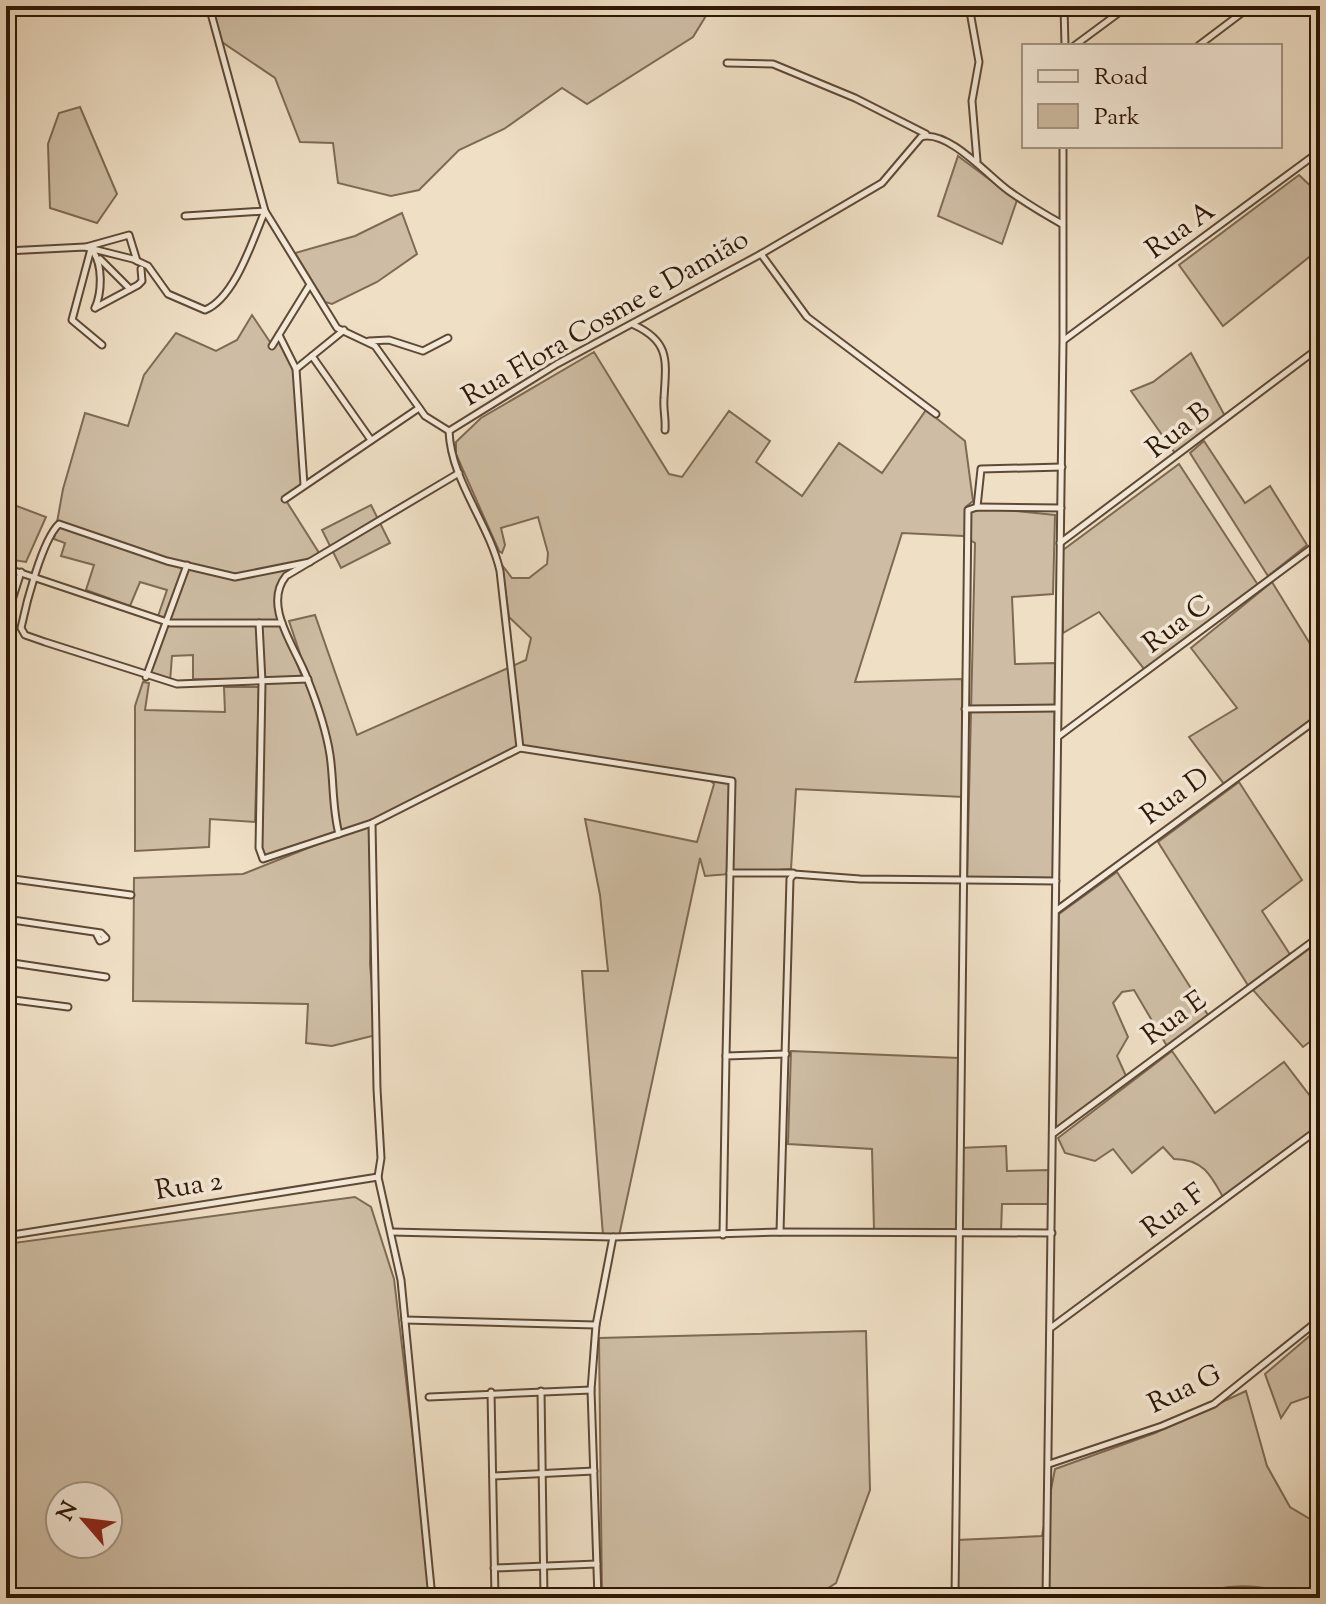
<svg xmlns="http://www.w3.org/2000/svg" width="1326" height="1604" viewBox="0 0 1326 1604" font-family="'Sorts Mill Goudy',serif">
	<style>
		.green { fill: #cebda4; stroke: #7e6a54; stroke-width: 2; fill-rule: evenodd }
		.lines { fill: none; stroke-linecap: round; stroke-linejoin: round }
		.minor-casing { stroke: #5e4935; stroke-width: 9 }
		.minor { stroke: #f5ead9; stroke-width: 5 }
		.labels { text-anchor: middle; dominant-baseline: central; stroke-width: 7; stroke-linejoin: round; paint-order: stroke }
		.street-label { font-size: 28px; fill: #2e1705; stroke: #f5ead9 }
	</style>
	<rect width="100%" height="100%" fill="#efdfc5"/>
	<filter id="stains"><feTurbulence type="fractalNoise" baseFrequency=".0025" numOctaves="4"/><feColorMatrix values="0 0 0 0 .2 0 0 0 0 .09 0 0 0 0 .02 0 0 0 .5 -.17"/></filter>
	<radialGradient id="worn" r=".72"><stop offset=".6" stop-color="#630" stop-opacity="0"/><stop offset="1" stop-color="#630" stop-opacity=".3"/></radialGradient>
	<g class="green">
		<path d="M208 6H712L693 37 587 104 562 88 504 129 459 150 419 190 391 196 338 183 333 143 300 142 275 78 219 40Z"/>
		<path d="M80 107 117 194 97 223 50 208 48 144 59 113Z"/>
		<path d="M958 156 1017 200 1002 244 938 216Z"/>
		<path d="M1299 175 1320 195V267L1313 254 1223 326 1179 265Z"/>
		<path d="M402 213 417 254 377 282 332 304 325 302 295 253 355 236Z"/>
		<path d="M252 315 272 345 279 335 297 371 304 486 285 499 321 556 286 576 279 586 283 629 303 679H308L324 726 337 820 331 746 289 621 315 615 357 735 526 660 531 638 509 617 502 565 512 578H529L547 564 548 553 538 517 501 528 505 545 502 553 499 551 456 454V442L481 418 594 352 669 474 682 477 729 411 770 441 756 462 802 496 839 443 882 473 926 410 965 441 973 501 967 506 1055 515 1053 594 1012 597 1015 664 1055 663 1053 880 967 881 975 543 963 536 902 533 855 682 962 679 963 797 796 789 791 869 705 876 700 858 619 1236 603 1235 582 971H608L600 895 585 819 697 842 714 784 705 775 523 746 372 823 370 964 376 1035 332 1046 306 1043 308 1004 133 1001 134 878 243 874 353 830 338 829 339 834 261 857 260 680 193 679V655L172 656 170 682 146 677 166 622 157 619 167 590 140 582 130 606 86 590 94 565 61 556 65 543 54 539 63 489 85 413 128 426 144 375 176 333 216 351 237 340Z"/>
		<path d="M1191 353 1226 418 1177 456 1131 391 1153 382Z"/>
		<path d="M1204 441 1245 503 1270 486 1307 545 1268 576 1190 453Z"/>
		<path d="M1179 464 1258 585 1145 670 1099 612 1063 633V550Z"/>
		<path d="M6 502 46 517 26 562 6 559Z"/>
		<path d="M371 505 390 543 341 568 322 530Z"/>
		<path d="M1272 582 1320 660V716L1224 784 1189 737 1237 708 1191 648Z"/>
		<path d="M143 682 149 683 145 710 225 712 224 687H259L255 822 210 819 209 847 135 851V706Z"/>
		<path d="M1239 782 1302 880 1262 911 1291 956 1249 987 1158 842Z"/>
		<path d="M1117 872 1208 1015 1167 1046 1134 990 1122 992 1113 1003 1128 1037 1117 1056 1126 1076 1056 1128 1059 914Z"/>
		<path d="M1320 941V1034L1303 1047 1253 990Z"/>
		<path d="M791 1051 959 1058 958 1148 1006 1146 1007 1171 1050 1170 1048 1204H1002L1001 1232 874 1230 872 1149 788 1144Z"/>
		<path d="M1172 1051 1215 1113 1284 1062 1320 1109V1126L1224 1199C1211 1175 1203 1159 1174 1159L1163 1147 1132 1173 1113 1149 1095 1161 1065 1153 1058 1138Z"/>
		<path d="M355 1197 371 1207 394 1279 432 1598H6V1244ZM60 1496H108V1544H60Z"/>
		<path d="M1320 1327V1400L1314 1395 1291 1403 1281 1418 1265 1374Z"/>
		<path d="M866 1331 870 1490 836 1583 812 1598H602L599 1338Z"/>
		<path d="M1246 1391 1267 1466 1290 1507 1320 1525V1582L1297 1594C1262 1586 1225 1580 1193 1598H957V1540L1042 1536 1055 1469 1155 1433Z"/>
	</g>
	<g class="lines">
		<g class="minor-casing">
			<g id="minor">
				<path d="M969 6 979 62 972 101 977 161"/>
				<path d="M1064 6 1065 46"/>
				<path d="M81 9V6"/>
				<path d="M1074 46 1128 6"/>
				<path d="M1198 46 1251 6"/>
				<path d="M727 63 773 64 855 98 926 134"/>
				<path d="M185 216 265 211 209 6"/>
				<path d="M86 247 129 235 137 261"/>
				<path d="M91 249 72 320 102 345"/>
				<path d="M92 250C103 264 102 292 95 308"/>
				<path d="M6 251 85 247 133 259 148 266 168 294 205 310C235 298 253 239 265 211L337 328 375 346 425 416 449 431 557 364 761 254 882 183 921 137C948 129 989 177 1009 191 1026 203 1044 214 1062 224"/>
				<path d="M761 254 807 317 936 414"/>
				<path d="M100 259 130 289"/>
				<path d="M95 308 138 285 142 281 141 269"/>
				<path d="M634 325C671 342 666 362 664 398 663 409 666 419 665 430"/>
				<path d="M279 335 296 369 304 485"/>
				<path d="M1064 340 1320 151"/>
				<path d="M369 341 389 340 423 351 448 338"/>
				<path d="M272 346 309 286"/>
				<path d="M312 356 371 440"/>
				<path d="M296 369 344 330"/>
				<path d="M449 431C451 481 489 523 500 571L520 748"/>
				<path d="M285 499 419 408"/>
				<path d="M977 507 981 469 1062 467"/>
				<path d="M1060 543 1320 347"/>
				<path d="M6 568 170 623H282"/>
				<path d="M6 619 21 572"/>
				<path d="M259 623 262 682 259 848 263 859 372 823 520 748 732 781 726 1056"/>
				<path d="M146 677 187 565"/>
				<path d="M308 679 177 684 45 642 25 635 21 628C26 604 42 540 59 524L167 561 235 577 310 562"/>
				<path d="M965 709 1057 708"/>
				<path d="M1059 736 1320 542"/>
				<path d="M372 823 377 1089 381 1158 378 1177 401 1280 432 1598"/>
				<path d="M339 834C332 808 334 782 330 755 326 729 317 703 307 678 296 648 262 606 286 576L459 473"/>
				<path d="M730 873H793"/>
				<path d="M6 878 131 895"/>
				<path d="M1057 910 1320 717"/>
				<path d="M6 919 101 933 106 938 100 941 96 933"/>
				<path d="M6 962 106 977"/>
				<path d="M6 999 68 1007"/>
				<path d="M1054 1133 1320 936"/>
				<path d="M391 1232 613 1237 780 1232 1052 1233"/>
				<path d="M780 1232 790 879 794 874 860 879 1056 881"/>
				<path d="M723 1235 726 1056 786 1054"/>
				<path d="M6 1236 378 1177"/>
				<path d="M405 1320 596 1325"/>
				<path d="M1052 1327 1320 1128"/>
				<path d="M541 1391 544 1598"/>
				<path d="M491 1392 495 1598"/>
				<path d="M429 1397 591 1390"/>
				<path d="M1049 1464 1162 1426 1214 1404 1320 1319"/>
				<path d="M493 1476 594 1471"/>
				<path d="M494 1568 597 1564"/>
				<path d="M598 1598 591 1390 596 1325 613 1237"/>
				<path d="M955 1598 968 510 977 507 1061 508"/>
				<path d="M1046 1598 1063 341V146"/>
				<path d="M1309 1598 1320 1589"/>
			</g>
		</g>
		<use href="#minor" class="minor"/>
	</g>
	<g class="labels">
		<g class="street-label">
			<text transform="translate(1181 231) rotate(-36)">Rua A</text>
			<text transform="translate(606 319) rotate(-30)">Rua Flora Cosme e Damião</text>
			<text transform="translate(1179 431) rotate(-38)">Rua B</text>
			<text transform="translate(1178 625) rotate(-37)">Rua C</text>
			<text transform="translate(1176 797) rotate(-36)">Rua D</text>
			<text transform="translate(1175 1019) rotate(-36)">Rua E</text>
			<text transform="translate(189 1187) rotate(-9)">Rua 2</text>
			<text transform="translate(1174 1212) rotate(-37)">Rua F</text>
			<text transform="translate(1185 1390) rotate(-26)">Rua G</text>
		</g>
	</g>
	<rect width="1326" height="1604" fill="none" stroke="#efdfc5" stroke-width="32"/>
	<rect x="8" y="8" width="1310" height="1588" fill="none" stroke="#2e1705" stroke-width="4"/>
	<rect x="16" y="16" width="1294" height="1572" fill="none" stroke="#2e1705" stroke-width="2"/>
	<rect x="1022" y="44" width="260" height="104" fill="#f5ead9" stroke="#a59684" stroke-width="2"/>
	<rect x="1038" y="70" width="40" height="12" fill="#f5ead9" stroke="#a59684" stroke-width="2"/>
	<text x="1094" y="84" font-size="24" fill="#2e1705">Road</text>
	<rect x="1038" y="104" width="40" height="24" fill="#cebda4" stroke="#a59684" stroke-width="2"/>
	<text x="1094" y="124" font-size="24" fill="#2e1705">Park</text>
	<g transform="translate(84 1520) rotate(298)"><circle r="38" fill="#f5ead9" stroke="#a59684" stroke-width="2"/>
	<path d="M0-6L14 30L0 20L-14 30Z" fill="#8f2418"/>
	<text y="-12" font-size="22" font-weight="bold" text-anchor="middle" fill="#2e1705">N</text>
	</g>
	<rect width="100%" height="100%" filter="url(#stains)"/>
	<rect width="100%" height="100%" fill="url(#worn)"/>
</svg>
